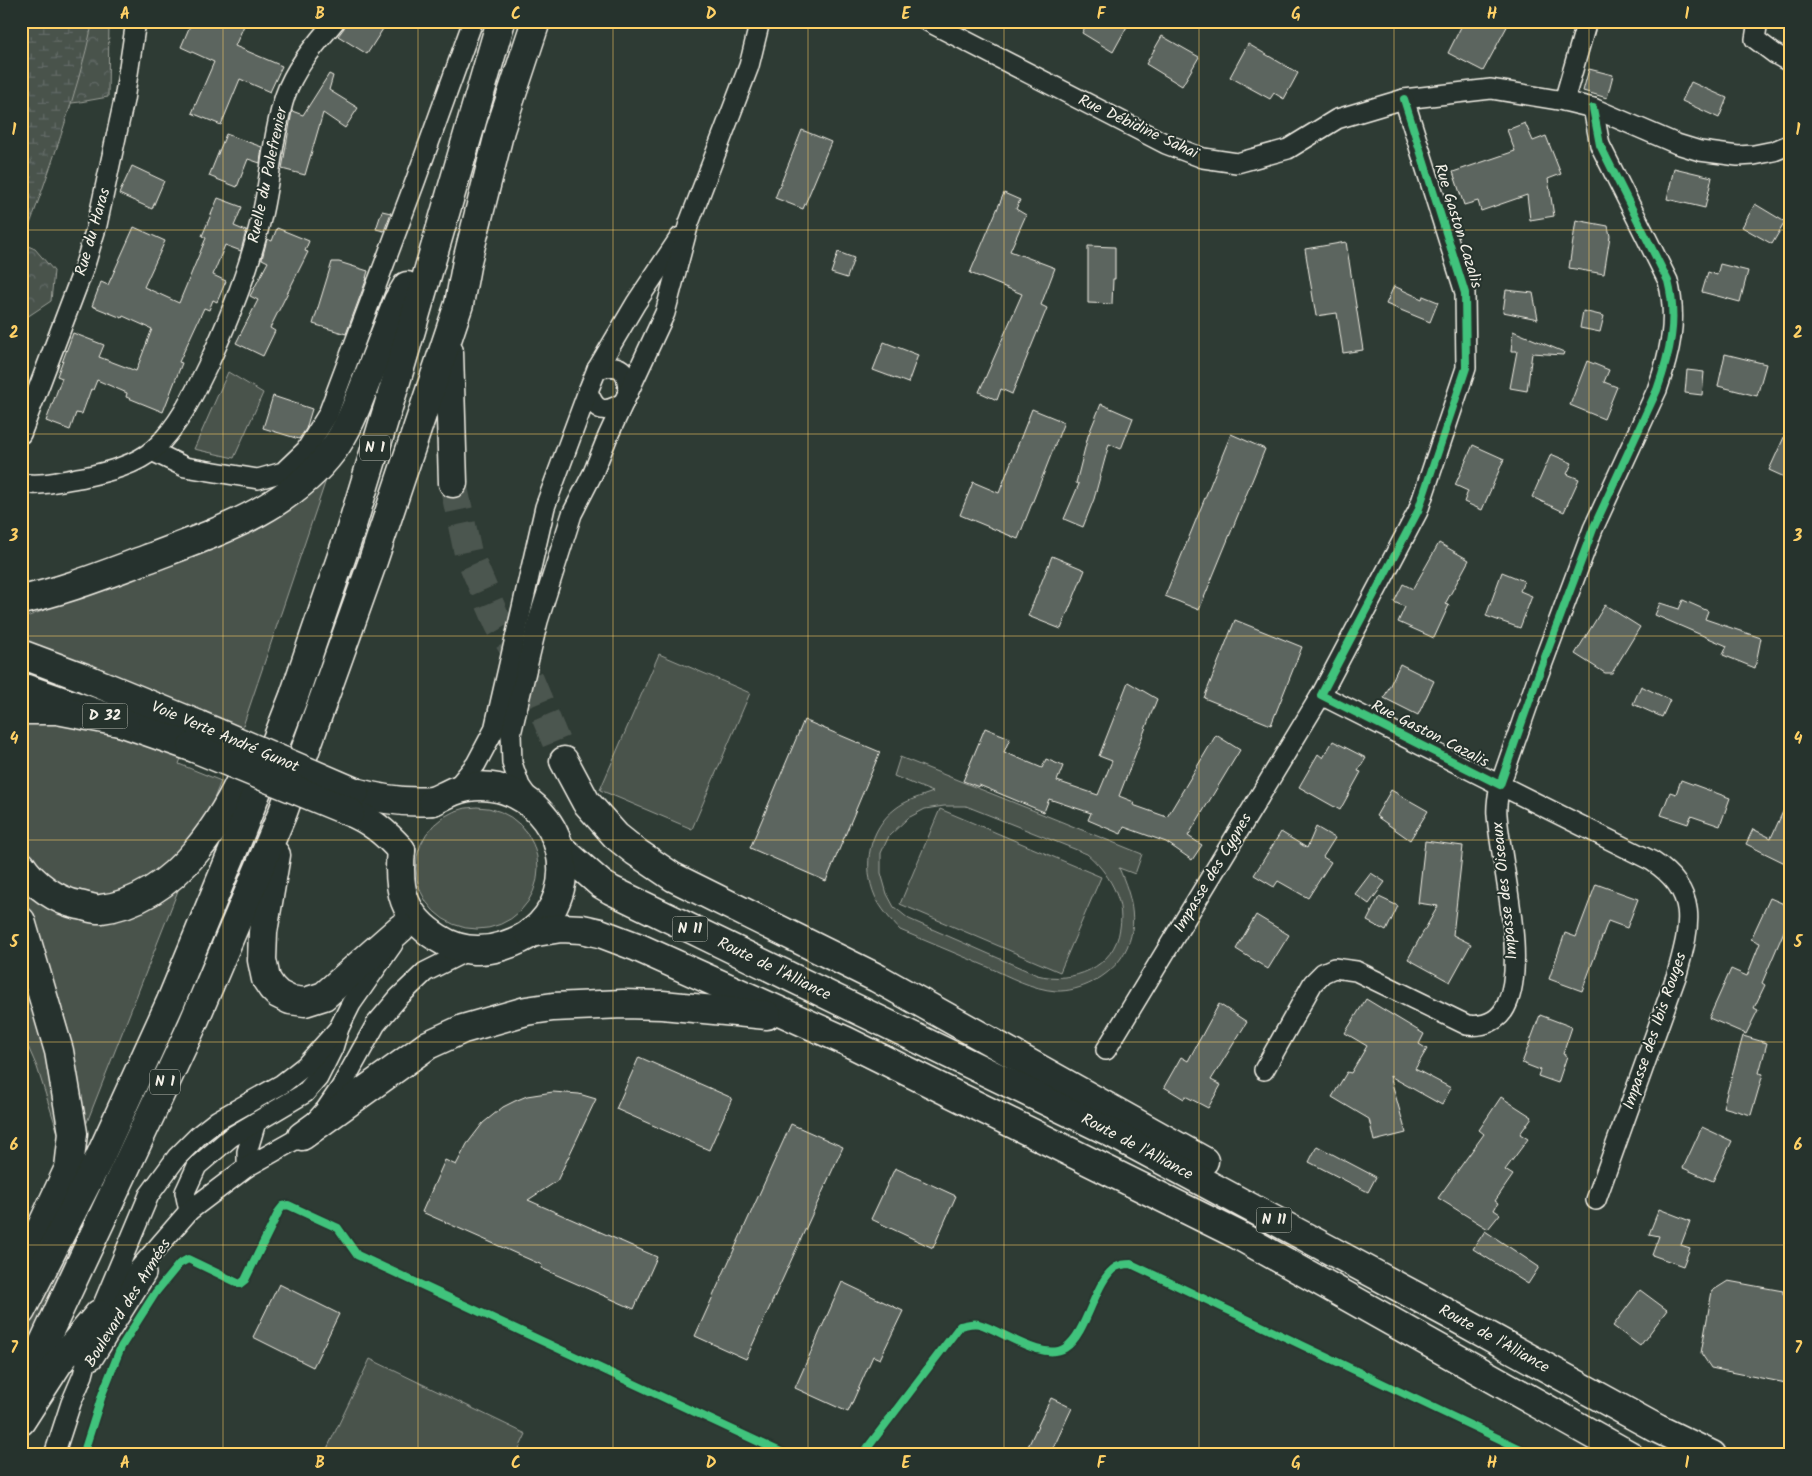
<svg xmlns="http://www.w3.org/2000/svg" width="1812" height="1476" viewBox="0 0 1812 1476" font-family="Kalam,sans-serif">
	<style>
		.grass { fill: #48524c; stroke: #9ea29a; fill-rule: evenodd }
		.forest { fill: url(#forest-crowns); stroke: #9ea29a }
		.wetland { fill: url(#wetland-marsh); stroke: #9ea29a }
		.building { fill: #5c655e; stroke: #f4f1e8 }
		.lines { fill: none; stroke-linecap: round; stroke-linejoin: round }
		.trunk-tunnel { stroke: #4c564f; stroke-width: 28; stroke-dasharray: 28 14; stroke-linecap: butt }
		.minor-casing { stroke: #f4f1e8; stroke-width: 22 }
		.primary-casing { stroke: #f4f1e8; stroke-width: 31 }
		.trunk-casing { stroke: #f4f1e8; stroke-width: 31 }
		.minor { stroke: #26332d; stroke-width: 19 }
		.primary { stroke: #26332d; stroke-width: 28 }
		.trunk { stroke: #26332d; stroke-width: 28 }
		.primary-bridge-casing { stroke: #f4f1e8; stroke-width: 31; stroke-linecap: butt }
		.primary-bridge { stroke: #26332d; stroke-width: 28 }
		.cycleway-casing { stroke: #26332d; stroke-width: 11 }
		.cycleway { stroke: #40c37c; stroke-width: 8 }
		.grid { fill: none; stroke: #ffd166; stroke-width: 1; stroke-opacity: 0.55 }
		.labels { text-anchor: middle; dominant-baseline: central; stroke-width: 4; stroke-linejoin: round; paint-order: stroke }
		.shield { fill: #26332d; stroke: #b6b8b0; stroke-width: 1 }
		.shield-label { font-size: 15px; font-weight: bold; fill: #f4f1e8 }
		.street-label { font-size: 16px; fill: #f4f1e8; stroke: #26332d }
		.neatline { fill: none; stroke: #ffd166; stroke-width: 2 }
		.grid-label { font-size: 16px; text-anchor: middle; font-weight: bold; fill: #ffd166 }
	</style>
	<defs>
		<pattern id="forest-crowns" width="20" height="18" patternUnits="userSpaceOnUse" patternTransform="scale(1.25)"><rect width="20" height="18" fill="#48524c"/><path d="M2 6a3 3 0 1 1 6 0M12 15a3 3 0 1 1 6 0" fill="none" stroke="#636b66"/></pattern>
		<pattern id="wetland-marsh" width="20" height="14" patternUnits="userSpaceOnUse" patternTransform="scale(1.25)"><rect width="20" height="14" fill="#48524c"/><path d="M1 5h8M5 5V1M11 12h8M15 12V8" fill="none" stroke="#636b66"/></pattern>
	</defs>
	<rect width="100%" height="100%" fill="#2e3b34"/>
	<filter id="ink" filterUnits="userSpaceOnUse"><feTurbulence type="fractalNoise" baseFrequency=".02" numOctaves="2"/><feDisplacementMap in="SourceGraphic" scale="10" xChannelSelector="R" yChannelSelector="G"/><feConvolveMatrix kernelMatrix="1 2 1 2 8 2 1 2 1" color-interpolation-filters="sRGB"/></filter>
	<g filter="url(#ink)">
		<g class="grass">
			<path d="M228 372 263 393 234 458 194 449Z"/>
			<path d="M329 471 241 732 21 642V619L176 560 254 532 302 501Z"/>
			<path d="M332 619 293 747 247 873 21 1367V1339L44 1295Z"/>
			<path d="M21 654 193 724 179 764 221 781 69 1168 37 1067 21 1031Z"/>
			<path d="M659 654 750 693 692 829 600 790Z"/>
			<path d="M900 757 1142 854 1135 874 1119 868C1132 897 1141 929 1121 958 1108 977 1080 992 1056 991 1032 989 1010 977 988 967 959 955 929 942 900 930 891 920 881 909 875 896 862 866 869 829 895 809 906 800 920 797 933 792L894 776ZM944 806H966L1087 854C1108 872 1125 899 1120 928 1115 968 1072 984 1037 975L909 919 894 907 887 894 881 873V853L889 836 908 818 925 809Z"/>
			<circle cx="477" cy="868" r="61"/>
			<path d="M940 809 1101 877 1060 972 900 904Z"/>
			<path d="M370 1359 526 1434 516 1455H324Z"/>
		</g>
		<g class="forest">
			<path d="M21 21H109L108 97 80 102 23 109Z"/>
			<path d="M21 243 35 249 54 271 51 301 21 321Z"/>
		</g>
		<path class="wetland" d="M21 21H93C76 99 48 174 21 249Z"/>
		<g class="building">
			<path d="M192 21H246L235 46 282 66 270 92 240 79 221 125 192 113 214 62 181 47Z"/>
			<path d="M346 21H388L367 54 338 36 344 28Z"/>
			<path d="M1088 21H1130L1113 52 1082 33Z"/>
			<path d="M1464 21H1510L1483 71 1448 53Z"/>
			<path d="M1162 36 1199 57 1182 86 1146 64Z"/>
			<path d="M1248 44 1298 73 1284 99 1274 93 1270 99 1230 77Z"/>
			<path d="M1589 69 1613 75 1607 98 1583 91Z"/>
			<path d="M329 74 333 76 329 90 358 108 345 128 323 113 305 175 282 169 292 111 303 115Z"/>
			<path d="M1691 82 1727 98 1719 118 1682 101Z"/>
			<path d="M1525 123 1533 141 1546 136 1561 174 1548 179 1554 216 1530 220 1527 195 1481 211 1478 201 1464 205 1453 172 1515 151 1507 130Z"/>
			<path d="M802 130 831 142 803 209 775 198Z"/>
			<path d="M226 134 262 147 260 163 248 159 237 187 209 176Z"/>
			<path d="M132 166 164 181 152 209 119 194Z"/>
			<path d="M1674 168 1712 177 1705 208 1667 199Z"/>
			<path d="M1004 193 1020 200 1016 209 1026 215 1010 251 1055 268 1041 305 1047 308 1012 394 1001 389 997 400 979 392 1022 294 970 273Z"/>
			<path d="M218 198 242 207 234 226 246 231 241 251 225 245 213 275 226 281 217 302 213 300 209 310 204 308 179 362 182 363 163 412 126 397 127 393 97 380 93 390 91 389 82 414 76 413 70 430 46 421 62 378 57 376 73 333 104 345 99 357 136 371 152 329 123 316 122 318 92 306 101 282 108 285 134 227 165 241 144 287 179 303 206 238 202 236Z"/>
			<path d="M1755 204 1785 222 1772 244 1742 227Z"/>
			<path d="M382 211 391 213 384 231 376 229Z"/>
			<path d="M1576 220 1608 226 1610 236 1604 274 1569 268Z"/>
			<path d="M277 228 309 241 305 251 308 252 270 328 275 331 263 356 236 343 258 300 250 296 268 262 262 259 267 239 272 241Z"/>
			<path d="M1346 242 1363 350 1343 353 1337 313 1316 316 1305 249Z"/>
			<path d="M1088 246 1115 247V279H1113L1112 304 1088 303Z"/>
			<path d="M838 252 854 258 847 278 831 273Z"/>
			<path d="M332 262H339L368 271 366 278H367L346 334 313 324Z"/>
			<path d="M1720 264 1748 271 1740 302 1702 292 1708 272 1717 275Z"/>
			<path d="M1394 286 1422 299 1423 296 1438 302 1430 322 1386 304Z"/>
			<path d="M1506 290 1533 293 1538 319 1503 312Z"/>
			<path d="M1583 311 1604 316 1600 332 1580 328Z"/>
			<path d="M1513 331 1564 352 1563 355 1532 353 1527 391 1510 388 1517 351H1511Z"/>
			<path d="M884 342 918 355 908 383 873 370Z"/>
			<path d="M1725 354 1766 364 1757 396 1718 386Z"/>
			<path d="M1587 361 1609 370 1604 382 1617 387 1604 419 1570 405Z"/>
			<path d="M1687 370 1704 372 1702 395 1685 393Z"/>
			<path d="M273 396 312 409 306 429 299 439 263 428Z"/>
			<path d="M1101 404 1133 418 1121 449 1109 444 1094 499 1083 527 1064 519 1079 484 1076 483 1088 436Z"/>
			<path d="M1032 409 1064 422 1018 539 960 515 973 482 999 493Z"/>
			<path d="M1791 422V480L1769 470Z"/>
			<path d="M1231 434 1265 449 1199 610 1165 596Z"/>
			<path d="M1473 445 1504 459 1482 510 1464 502 1468 491 1455 485Z"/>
			<path d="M1551 454 1572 463 1567 474 1579 479 1564 512 1532 497Z"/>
			<path d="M1439 543 1469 560 1445 604 1449 605 1434 638 1398 622 1405 607 1394 602 1403 584 1413 589Z"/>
			<path d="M1052 556 1085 570 1061 629 1028 616Z"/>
			<path d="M1502 572 1524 581 1520 591 1532 596 1520 628 1486 616Z"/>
			<path d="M1683 600 1708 611 1705 619 1761 638 1755 668 1723 655 1727 646 1655 615 1660 603 1679 609Z"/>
			<path d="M1605 605 1640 627 1612 673H1605L1575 654Z"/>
			<path d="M1235 620 1302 647 1271 725 1204 698Z"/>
			<path d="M1400 664 1434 681 1418 715 1384 698Z"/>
			<path d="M1128 682 1157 699 1119 796 1134 802 1133 805 1167 817 1216 735 1240 750 1188 836 1202 845 1192 860 1166 842 1124 827 1121 834 1088 820 1091 813 1049 799 1044 812 979 785V787L963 781 985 728 1010 738 1004 752 1042 768 1046 759 1063 766 1057 781 1098 795 1112 761 1099 756Z"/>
			<path d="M1641 686 1670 700 1662 717 1633 704Z"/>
			<path d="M804 720 880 752 826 881 750 848Z"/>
			<path d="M1333 741 1366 758 1358 771 1361 772 1340 810 1299 787 1318 754 1323 758Z"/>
			<path d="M1681 780 1730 798 1720 826 1691 816 1688 824 1661 815 1670 792 1676 794Z"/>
			<path d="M1391 790 1428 811 1410 840 1376 816Z"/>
			<path d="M1791 794V866L1746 844 1753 829 1771 838Z"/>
			<path d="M1316 827 1335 838 1323 857 1331 862 1308 898 1278 881 1274 887 1254 875 1281 832 1307 848Z"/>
			<path d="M1425 841 1463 846 1453 935 1471 944 1450 982 1408 959 1438 906 1418 903Z"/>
			<path d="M1371 873 1385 882 1369 904 1355 894Z"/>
			<path d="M1596 884 1638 899 1627 928 1608 921 1582 991 1549 979 1565 933 1576 937Z"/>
			<path d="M1379 897 1398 906 1386 931 1367 921Z"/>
			<path d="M1770 898 1791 907V915L1762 983 1765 985 1754 1008 1758 1010 1746 1034 1709 1018 1731 969 1747 976 1760 943 1751 939Z"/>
			<path d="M1256 915 1289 935 1268 969 1236 949Z"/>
			<path d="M1366 999 1424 1034 1419 1044 1427 1049 1415 1069 1451 1088 1442 1105 1390 1076 1406 1133 1374 1141 1369 1119 1332 1097 1347 1072 1351 1073 1367 1046 1345 1033Z"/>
			<path d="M1219 1004 1247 1022 1211 1080 1221 1085 1208 1108 1185 1096 1184 1099 1164 1087 1181 1057 1188 1061Z"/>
			<path d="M1540 1015 1572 1027 1563 1054 1567 1056 1558 1083 1538 1076 1540 1070 1522 1063Z"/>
			<path d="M1743 1036 1767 1043 1759 1073 1763 1074 1751 1115 1723 1107Z"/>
			<path d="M639 1057 732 1098 709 1150 616 1109Z"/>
			<path d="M553 1092 579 1094 596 1099 557 1181 528 1200 657 1257 634 1309 541 1268 542 1265 422 1212 445 1160 456 1165 467 1144 483 1123 503 1107 515 1101 527 1096Z"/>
			<path d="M1501 1097 1532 1117 1520 1134 1528 1139 1505 1170 1513 1175 1495 1201 1498 1203 1494 1210 1500 1214 1488 1229 1438 1198 1484 1134 1479 1130Z"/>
			<path d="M791 1124 843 1147 746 1359 695 1336Z"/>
			<path d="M1702 1127 1732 1141 1713 1181 1683 1168Z"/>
			<path d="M1317 1146 1376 1177 1368 1192 1309 1162Z"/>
			<path d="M895 1168 956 1196 933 1248 871 1219Z"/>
			<path d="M1659 1209 1690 1221 1681 1245 1690 1248 1683 1266 1652 1255 1659 1236 1649 1234Z"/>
			<path d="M1485 1231 1539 1267 1528 1284 1473 1249Z"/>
			<path d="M1728 1281 1783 1291V1294L1791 1295V1384L1711 1368 1701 1353 1712 1291Z"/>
			<path d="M842 1282 903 1311 880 1359 873 1356 848 1412 795 1388Z"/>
			<path d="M279 1284 339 1314 313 1367 253 1337Z"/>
			<path d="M1640 1290 1667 1310 1640 1346 1613 1326Z"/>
			<path d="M1051 1398 1072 1408 1050 1455H1024Z"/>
		</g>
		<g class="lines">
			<path class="trunk-tunnel" d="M453 483 468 553 499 625 525 668 564 761"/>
			<g class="minor-casing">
				<g id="minor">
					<path d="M927 21 1166 144 1203 158 1237 163 1288 149 1337 119 1404 99 1491 89 1564 101 1593 108 1677 144 1700 151 1738 156 1754 155 1774 151 1791 144"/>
					<path d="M1758 21 1755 39 1775 54 1791 63"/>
					<path d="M1404 99 1465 293 1466 368 1418 511 1321 695 1500 785 1538 676 1593 529 1657 390C1670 353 1678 320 1668 281L1600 145 1593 108"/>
					<path d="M1564 101 1587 21"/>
					<path d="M597 369C621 363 627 368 628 393"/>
					<path d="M588 391C596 414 606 413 624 402"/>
					<path d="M21 434 84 268 97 225 124 100 136 21"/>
					<path d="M152 451 185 467 258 479 283 472 306 450 328 414 415 182 473 21"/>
					<path d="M21 483C42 487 64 480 84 477 107 472 136 465 154 449 178 427 193 396 207 367 229 320 249 270 261 219 271 179 272 135 285 96 295 67 316 44 335 21"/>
					<path d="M454 791 476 764 494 730 545 507 588 391 597 369 636 303 680 237"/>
					<path d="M531 802 520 786 512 763 511 734 538 621 572 514 593 473 608 436 665 313 689 223 749 66 760 21"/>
					<path d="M1106 1050 1321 695"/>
					<path d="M1264 1070 1313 983 1323 973 1334 968 1356 971 1467 1025C1484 1027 1500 1021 1507 1004 1527 959 1501 865 1497 815 1496 805 1498 795 1500 785L1652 861C1700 892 1690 926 1677 974L1596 1200"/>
					<path d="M247 1167V1152L256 1122"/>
					<path d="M189 1211 185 1192 197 1166 231 1137 305 1093 318 1078 333 1048 339 1028 351 1004 393 944"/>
					<path d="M111 1301 189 1211 247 1167 302 1136 326 1109 341 1087 376 1024 399 997 425 972 469 950"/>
					<path d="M93 1359 146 1274"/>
					<path d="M54 1455 71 1403 83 1375 99 1314 149 1195 177 1157 199 1135 218 1120 282 1084 305 1066 339 1028"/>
				</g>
			</g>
			<g class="primary-casing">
				<g id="primary">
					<path d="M21 654 85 678 199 725"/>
					<path d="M21 687 192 747"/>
					<path d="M355 792C382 800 406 803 433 801"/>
					<path d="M350 812C371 820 386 833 401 850"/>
				</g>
			</g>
			<g class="trunk-casing">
				<g id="trunk">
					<path d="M449 352 453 483"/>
					<path d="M21 600C64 591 106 574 147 559 215 533 288 510 333 450 348 430 357 405 366 382 377 355 387 328 398 301L407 286"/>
					<path d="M21 710H57L125 723"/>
					<path d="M564 761 586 802 616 836 636 852 673 877 877 978 1204 1161"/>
					<path d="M560 848 601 884 611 890 1108 1131 1449 1314 1658 1429 1712 1455"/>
					<path d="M401 850C397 890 403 916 438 938 458 951 481 953 503 946 512 943 523 939 531 933 586 890 564 804 498 788 484 785 467 786 454 791 447 794 440 798 433 801"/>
					<path d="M276 855 263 932 262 960 266 979 272 988 278 994 290 1000 305 1002 324 996 401 928"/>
					<path d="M21 865C33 884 57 901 79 905 86 906 95 910 101 909 177 900 228 816 253 752"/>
					<path d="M21 921 59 1051 73 1133 69 1168 21 1271"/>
					<path d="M530 933 561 928 582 929 600 933 637 947 846 1041 1236 1234 1629 1455"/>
					<path d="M302 1136 428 1045 463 1029 526 1011 553 1007 623 1004 662 1005 767 1015"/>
					<path d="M21 1311 98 1161 171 1001 242 829 294 696 350 532 400 368 501 21"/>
					<path d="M21 1391 192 1026 283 812 373 561 453 322 459 304 467 261 500 130 536 21"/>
					<path d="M21 1421 59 1362 99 1314"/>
				</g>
			</g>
			<use href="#minor" class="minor"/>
			<use href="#primary" class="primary"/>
			<use href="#trunk" class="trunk"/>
			<g class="primary-bridge-casing">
				<g id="primary-bridge">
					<path d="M199 725 355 792"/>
					<path d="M192 747 350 812"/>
				</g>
			</g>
			<use href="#primary-bridge" class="primary-bridge"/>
			<g class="cycleway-casing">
				<g id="cycleway">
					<path d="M1404 99 1465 293 1466 368 1418 511 1321 695 1500 785 1538 676 1593 529 1657 390C1670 353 1678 320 1668 281L1600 145 1593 108"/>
					<path d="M83 1455 103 1392 121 1347 156 1292 179 1264 188 1259 240 1284 245 1280 279 1211 283 1206 288 1205 338 1228 357 1255 787 1455"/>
					<path d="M862 1455 960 1326C966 1325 973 1322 979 1324 1001 1330 1043 1362 1065 1348 1088 1333 1094 1281 1116 1267 1120 1265 1126 1264 1131 1264L1533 1455"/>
				</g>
			</g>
			<use href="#cycleway" class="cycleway"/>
		</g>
	</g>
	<path class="grid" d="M223 21V1455M418 21V1455M613 21V1455M808 21V1455M1004 21V1455M1199 21V1455M1394 21V1455M1589 21V1455M21 230H1791M21 434H1791M21 636H1791M21 840H1791M21 1042H1791M21 1245H1791"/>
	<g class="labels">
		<g class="shield">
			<rect x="360" y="435.5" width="30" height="25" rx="4"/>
			<rect x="82.5" y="703.5" width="45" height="25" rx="4"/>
			<rect x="672.5" y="916.5" width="35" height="25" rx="4"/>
			<rect x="150" y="1069.5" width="30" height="25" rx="4"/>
			<rect x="1256.5" y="1207.5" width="35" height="25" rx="4"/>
		</g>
		<g class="shield-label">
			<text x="375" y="448">N 1</text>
			<text x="105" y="716">D 32</text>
			<text x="690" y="929">N 11</text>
			<text x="165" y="1082">N 1</text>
			<text x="1274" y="1220">N 11</text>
		</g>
		<g class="street-label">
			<text transform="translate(1138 127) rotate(25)">Rue Débidine Sahaï</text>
			<text transform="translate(268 175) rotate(-78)">Ruelle du Palefrenier</text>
			<text transform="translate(1458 226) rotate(73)">Rue Gaston Cazalis</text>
			<text transform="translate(93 232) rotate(-74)">Rue du Haras</text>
			<text transform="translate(1430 734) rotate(27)">Rue Gaston Cazalis</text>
			<text transform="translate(225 737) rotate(23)">Voie Verte André Gunot</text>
			<text transform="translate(1213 873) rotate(-59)">Impasse des Cygnes</text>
			<text transform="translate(1505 891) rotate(-96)">Impasse des Oiseaux</text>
			<text transform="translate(774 969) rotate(26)">Route de l'Alliance</text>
			<text transform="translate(1655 1031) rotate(-71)">Impasse des Ibis Rouges</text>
			<text transform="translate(1137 1147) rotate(28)">Route de l'Alliance</text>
			<text transform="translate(128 1303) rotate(-58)">Boulevard des Armées</text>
			<text transform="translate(1494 1339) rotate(29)">Route de l'Alliance</text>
		</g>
	</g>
	<rect width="1812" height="1476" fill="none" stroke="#26332d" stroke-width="55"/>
	<rect x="28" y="28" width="1756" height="1420" class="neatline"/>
	<g class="grid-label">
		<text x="125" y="19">A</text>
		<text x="320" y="19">B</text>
		<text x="516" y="19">C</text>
		<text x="711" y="19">D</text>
		<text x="906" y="19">E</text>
		<text x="1101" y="19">F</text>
		<text x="1296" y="19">G</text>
		<text x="1492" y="19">H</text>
		<text x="1687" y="19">I</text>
		<text x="14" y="135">1</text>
		<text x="1798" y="135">1</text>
		<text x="14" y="338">2</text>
		<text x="1798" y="338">2</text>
		<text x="14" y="541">3</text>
		<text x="1798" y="541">3</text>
		<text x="14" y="744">4</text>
		<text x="1798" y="744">4</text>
		<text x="14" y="947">5</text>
		<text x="1798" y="947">5</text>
		<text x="14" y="1150">6</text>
		<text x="1798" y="1150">6</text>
		<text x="14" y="1353">7</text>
		<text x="1798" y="1353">7</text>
		<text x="125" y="1468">A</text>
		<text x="320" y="1468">B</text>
		<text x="516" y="1468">C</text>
		<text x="711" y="1468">D</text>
		<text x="906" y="1468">E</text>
		<text x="1101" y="1468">F</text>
		<text x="1296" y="1468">G</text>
		<text x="1492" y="1468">H</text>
		<text x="1687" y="1468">I</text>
	</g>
</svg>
